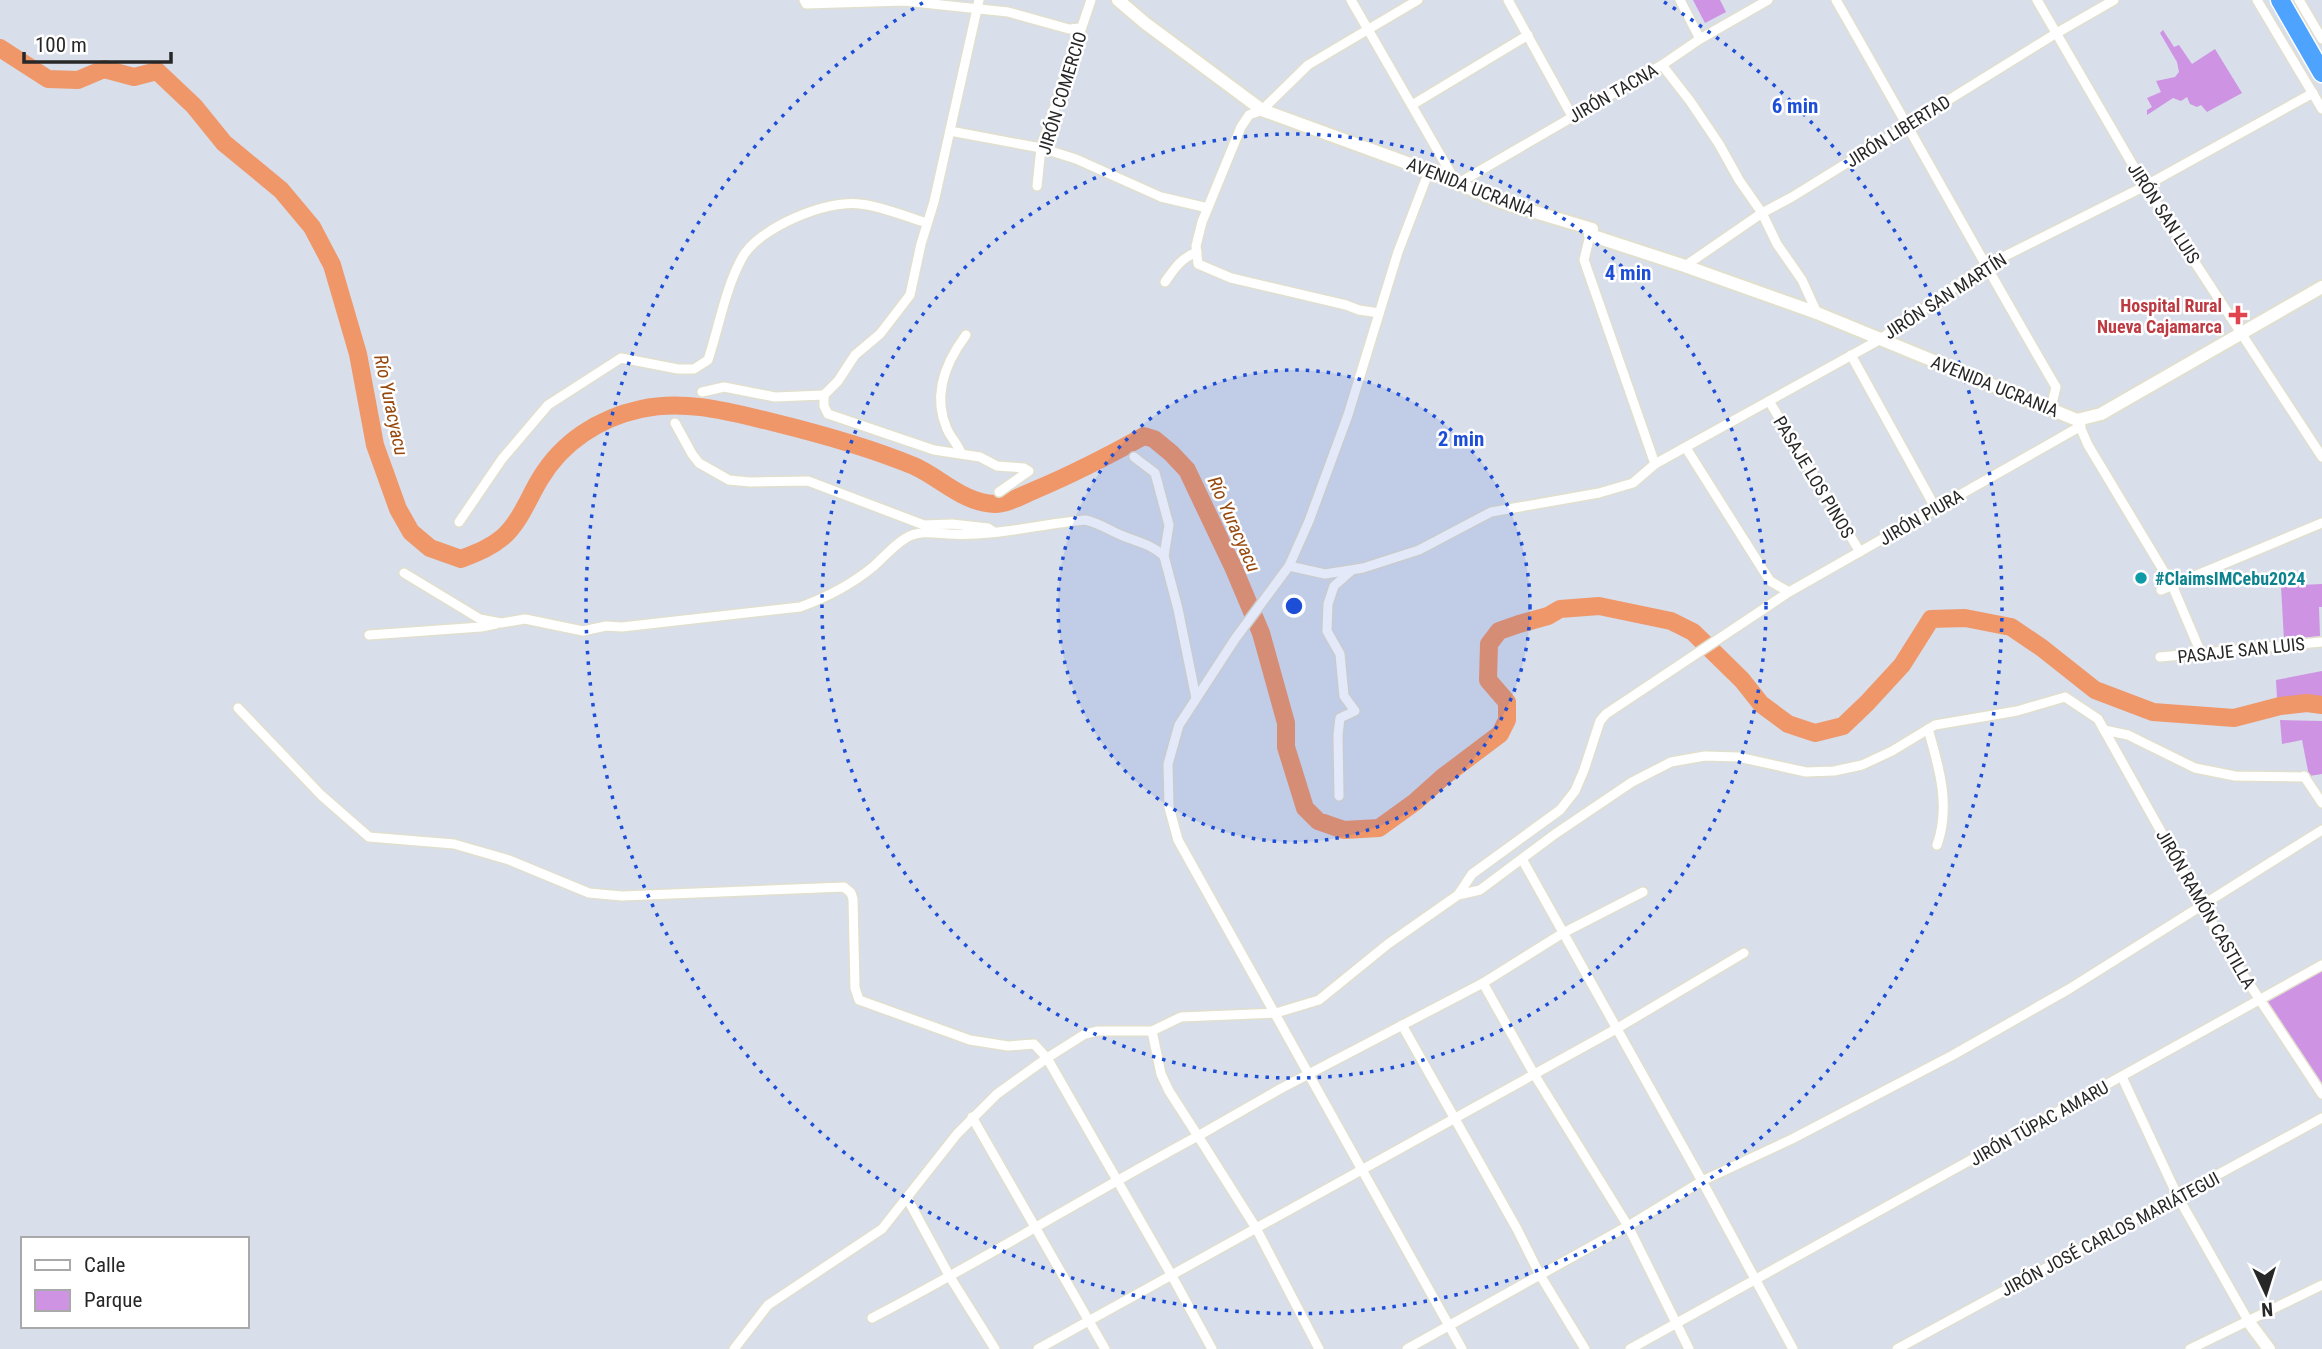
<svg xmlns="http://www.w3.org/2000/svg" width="2322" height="1349" viewBox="0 0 2322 1349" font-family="'Roboto Condensed',sans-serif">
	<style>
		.green { fill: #ce93e2 }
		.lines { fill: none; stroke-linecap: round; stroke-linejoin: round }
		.river { stroke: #ef9768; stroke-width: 18 }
		.street-casing { stroke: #e1dfcd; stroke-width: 12 }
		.secondary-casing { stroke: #e1dfcd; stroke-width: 16 }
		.highway-casing { stroke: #fff; stroke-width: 21 }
		.street { stroke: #fff; stroke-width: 9 }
		.secondary { stroke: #fff; stroke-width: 12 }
		.highway { stroke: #4ea3ff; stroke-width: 18 }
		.ring { fill: none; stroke: #1d4ed8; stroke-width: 3.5; stroke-dasharray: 3.5 7 }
		.health-dot { fill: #e0444e; stroke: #fff; stroke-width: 2.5 }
		.culture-dot { fill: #0f9aa8; stroke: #fff; stroke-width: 2.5 }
		.labels { text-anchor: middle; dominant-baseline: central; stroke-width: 5; stroke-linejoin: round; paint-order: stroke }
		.street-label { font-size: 18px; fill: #272727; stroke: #fff }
		.health-label { font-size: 18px; font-weight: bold; fill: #be3a42; stroke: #fff; text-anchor: end }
		.culture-label { font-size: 18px; font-weight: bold; fill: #0d838f; stroke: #fff; text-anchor: start }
		.water-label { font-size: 19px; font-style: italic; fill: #96470c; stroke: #fff }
		.centre { fill: #1d4ed8; stroke: #fff; stroke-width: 3.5 }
		.ring-label { font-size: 21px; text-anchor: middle; font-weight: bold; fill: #1d4ed8; stroke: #fff; stroke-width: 5; stroke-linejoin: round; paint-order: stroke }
	</style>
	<rect width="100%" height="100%" fill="#d8deea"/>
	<g class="green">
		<path d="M1693 0H1720L1726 12 1705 23Z"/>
		<path d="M2163 30 2174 47 2179 45 2192 64 2215 49 2242 93 2207 112 2201 105 2197 107 2190 104 2187 97 2181 101 2173 98 2147 115V110L2152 107 2147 98 2161 92 2156 81 2175 77 2179 72 2177 62 2160 33Z"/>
		<path d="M2322 584V607H2319L2320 636 2284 640 2281 586Z"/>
		<path d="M2322 671V702L2277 698 2276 680Z"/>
		<path d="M2280 720 2322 721V774L2309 776 2302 740 2282 744Z"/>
		<path d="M2322 965V1089L2259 1000Z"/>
	</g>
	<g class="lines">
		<path class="river" d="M0 48 48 79 78 80 104 69 134 77 157 71 194 106 224 143 281 190 312 227 332 265 358 354 375 445 398 509 411 532 430 548 461 559C476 553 490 548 503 537 520 522 528 499 540 479 562 442 599 418 641 409 685 399 730 412 772 422 821 434 868 447 914 466 941 478 963 503 995 504 1007 504 1023 495 1035 490 1073 474 1108 456 1144 436L1154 439 1171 453 1187 470 1234 569 1261 633 1286 723V747L1305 808 1318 821 1344 830 1379 828 1415 802 1443 777 1500 734 1507 720V702L1488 680 1489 644 1499 631 1519 624 1548 616 1560 609 1599 606 1671 621 1693 632 1742 680 1761 704 1788 724 1815 733 1843 726 1867 703 1902 665 1931 619 1965 618 2011 627 2042 648 2095 690 2153 712 2234 718 2280 706 2307 703 2322 705"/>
		<g class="street-casing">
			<g id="street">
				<path d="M804 0 806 4 904 1 1008 12 1069 29 1081 28"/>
				<path d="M979 0 934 202 921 244 910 295 880 334 855 355 838 381 824 395V406L828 414 934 450 980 457 997 466 1024 468 1029 471 999 492"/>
				<path d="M1351 0 1457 184 1662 65 1700 39 1768 0"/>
				<path d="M1508 0 1572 116"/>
				<path d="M1680 0 1700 39"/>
				<path d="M1836 0C1910 129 1981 259 2056 387L2051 408"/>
				<path d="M2037 0 2145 186 2322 457"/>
				<path d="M2257 0 2322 109"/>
				<path d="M2299 0 2322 39"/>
				<path d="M1662 65 1690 101 1719 144 1739 180 1762 213 1777 244 1802 280 1817 313"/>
				<path d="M1412 105 1528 35"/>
				<path d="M950 131 1041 148 1076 159 1161 197 1208 208"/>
				<path d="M1429 171 1398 252 1348 415 1309 521 1289 566 1235 639 1179 725 1168 764 1169 807 1178 840 1462 1349"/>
				<path d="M1037 186 1041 148 1091 0"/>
				<path d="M1590 235 1584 260 1655 464"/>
				<path d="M1685 266 1762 213 1792 197 2055 34 2114 0"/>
				<path d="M1165 282C1174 269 1181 258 1197 252"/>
				<path d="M1379 313 1359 310 1346 305 1231 278 1198 264 1196 246 1202 222 1241 127 1249 115 1262 110 1308 65 1418 0"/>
				<path d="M1851 355 1936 509"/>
				<path d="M702 392 724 387 775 397 824 395"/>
				<path d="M1769 401 1860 552"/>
				<path d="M2078 422 2088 445 2172 585 2201 653"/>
				<path d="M675 423 692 454 699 463 729 480 750 482 808 481 924 525 952 524 988 528 994 532"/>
				<path d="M1686 448 1770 581 1789 592"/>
				<path d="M961 453C957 443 951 438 947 429 932 395 945 363 966 335"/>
				<path d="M1134 457 1155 473 1169 525 1164 556 1178 609 1196 698"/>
				<path d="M459 522 502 459 548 405 621 358 678 369H694L708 360C719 327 725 289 742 258 758 228 827 199 860 204 882 206 906 217 927 223"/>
				<path d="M1289 566 1325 574 1363 568 1419 550 1491 512 1599 493 1633 483 1655 464 1879 340 1985 266 2145 186 2313 93"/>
				<path d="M404 573 480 619 501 623 525 619 583 631 606 626 622 627 800 607C828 597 851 585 874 566 884 557 894 545 906 538 919 530 934 533 948 534 995 537 1039 524 1085 520 1100 523 1110 531 1123 536 1138 542 1151 544 1164 556"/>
				<path d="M2161 590 2322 523"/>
				<path d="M369 635 481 627 496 624"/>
				<path d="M2160 657 2322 642"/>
				<path d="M238 708 321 795 369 837 454 844 509 860 589 893 622 896 844 887 851 893 853 899 855 988 859 1000 970 1040 1008 1046 1034 1044 1047 1058 1172 1276 1212 1349"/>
				<path d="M1928 729C1939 767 1951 806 1937 845"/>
				<path d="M2104 730 2128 735 2195 768 2235 776 2305 777"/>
				<path d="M2304 776 2322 803"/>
				<path d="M1339 796 1338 735 1340 718 1355 711 1344 696 1340 654 1327 631 1328 604 1334 586 1351 571"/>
				<path d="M1522 859 1702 1181 1793 1349"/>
				<path d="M1458 895 1472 874 1560 810 1575 791 1584 770 1600 721 1606 714 1789 592 2081 426"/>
				<path d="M1483 983 1534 1074 1628 1226 1689 1349"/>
				<path d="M1402 1025 1517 1229 1540 1275 1585 1349"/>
				<path d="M1152 1031 1161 1074 1169 1091 1198 1136 1280 1089 1483 983 1563 933 1643 892"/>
				<path d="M2122 1077 2178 1197 2250 1324"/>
				<path d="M972 1117 1105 1349"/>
				<path d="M907 1198 950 1277 995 1349"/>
				<path d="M872 1318C982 1261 1088 1195 1198 1136L1256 1228 1319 1349"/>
				<path d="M734 1349 768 1305 882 1229 957 1134 997 1094 1047 1058 1085 1034 1098 1031H1152L1181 1017 1276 1013 1319 1000 1388 944 1458 895 1480 890 1555 834 1632 782 1671 762 1705 756 1738 757 1806 772 1834 771 1862 765 1892 751 1935 725 2017 711 2065 697 2098 719 2229 953 2322 1094"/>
				<path d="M1038 1349 1616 1029 1744 953"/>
				<path d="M1407 1349 1628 1226 1702 1181 1792 1139 1953 1055 2069 989 2322 830"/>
				<path d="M1630 1349 2322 965"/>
				<path d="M1897 1349 2322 1118"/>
				<path d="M2190 1349 2322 1285"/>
			</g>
		</g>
		<g class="secondary-casing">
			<g id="secondary">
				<path d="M1118 0 1145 23 1262 110 1429 171 1501 202 1592 229 1590 235 1685 266 1817 313 2077 420 2101 414 2322 287"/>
				<path d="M2248 1321 2269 1349"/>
			</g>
		</g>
		<g class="highway-casing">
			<path id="highway" d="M2280 0 2322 73"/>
		</g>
		<use href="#street" class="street"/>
		<use href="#secondary" class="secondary"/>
		<use href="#highway" class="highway"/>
	</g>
	<circle cx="1294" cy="606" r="236" fill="#1d4ed8" fill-opacity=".12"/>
	<g class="ring">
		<circle cx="1294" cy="606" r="236"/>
		<circle cx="1294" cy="606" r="472"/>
		<path d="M1664 2A708 708 0 1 1 924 2"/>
	</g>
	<path class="health-dot" d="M2234.5 304.5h7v7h7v7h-7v7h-7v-7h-7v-7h7z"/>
	<circle class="culture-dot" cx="2141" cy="578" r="7"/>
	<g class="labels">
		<g class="street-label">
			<text transform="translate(1062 93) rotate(-73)">JIRÓN COMERCIO</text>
			<text transform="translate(1613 93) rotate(-30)">JIRÓN TACNA</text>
			<text transform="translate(1898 131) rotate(-32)">JIRÓN LIBERTAD</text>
			<text transform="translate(1471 187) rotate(21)">AVENIDA UCRANIA</text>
			<text transform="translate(2164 213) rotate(57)">JIRÓN SAN LUIS</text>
			<text transform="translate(1945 296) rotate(-33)">JIRÓN SAN MARTÍN</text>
			<text transform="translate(1995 386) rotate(22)">AVENIDA UCRANIA</text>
			<text transform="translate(1814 477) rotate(59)">PASAJE LOS PINOS</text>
			<text transform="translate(1921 517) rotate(-30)">JIRÓN PIURA</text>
			<text transform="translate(2241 650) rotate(-6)">PASAJE SAN LUIS</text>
			<text transform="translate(2206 909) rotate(60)">JIRÓN RAMÓN CASTILLA</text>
			<text transform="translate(2039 1123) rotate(-29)">JIRÓN TÚPAC AMARU</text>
			<text transform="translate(2110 1234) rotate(-28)">JIRÓN JOSÉ CARLOS MARIÁTEGUI</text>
		</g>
		<g class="health-label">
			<text x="2222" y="305">Hospital Rural<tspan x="2222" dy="21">Nueva Cajamarca</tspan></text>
		</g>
		<g class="culture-label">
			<text x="2155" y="578">#ClaimsIMCebu2024</text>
		</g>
		<g class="water-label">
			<text transform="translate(391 405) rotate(78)">Río Yuracyacu</text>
			<text transform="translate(1234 524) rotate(66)">Río Yuracyacu</text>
		</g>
	</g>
	<circle cx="1294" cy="606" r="10" class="centre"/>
	<g class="ring-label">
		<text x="1795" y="113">6 min</text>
		<text x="1628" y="280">4 min</text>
		<text x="1461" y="446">2 min</text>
	</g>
	<rect x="21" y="1237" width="228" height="91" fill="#ffffff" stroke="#a9a9a9" stroke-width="2"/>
	<rect x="35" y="1260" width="35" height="10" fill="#ffffff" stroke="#a9a9a9" stroke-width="2"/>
	<text x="84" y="1272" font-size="21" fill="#272727">Calle</text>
	<rect x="35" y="1290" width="35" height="21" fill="#ce93e2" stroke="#a9a9a9" stroke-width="2"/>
	<text x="84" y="1307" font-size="21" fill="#272727">Parque</text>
	<g transform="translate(2266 1293) rotate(176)" stroke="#ffffff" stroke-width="5" paint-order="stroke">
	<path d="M0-5L12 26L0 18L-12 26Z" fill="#272727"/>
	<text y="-10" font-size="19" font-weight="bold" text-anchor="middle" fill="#272727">N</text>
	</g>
	<path d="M24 52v10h147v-10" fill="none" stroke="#272727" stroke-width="3.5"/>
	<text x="35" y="52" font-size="21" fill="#272727" stroke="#ffffff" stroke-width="5" paint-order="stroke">100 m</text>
</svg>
